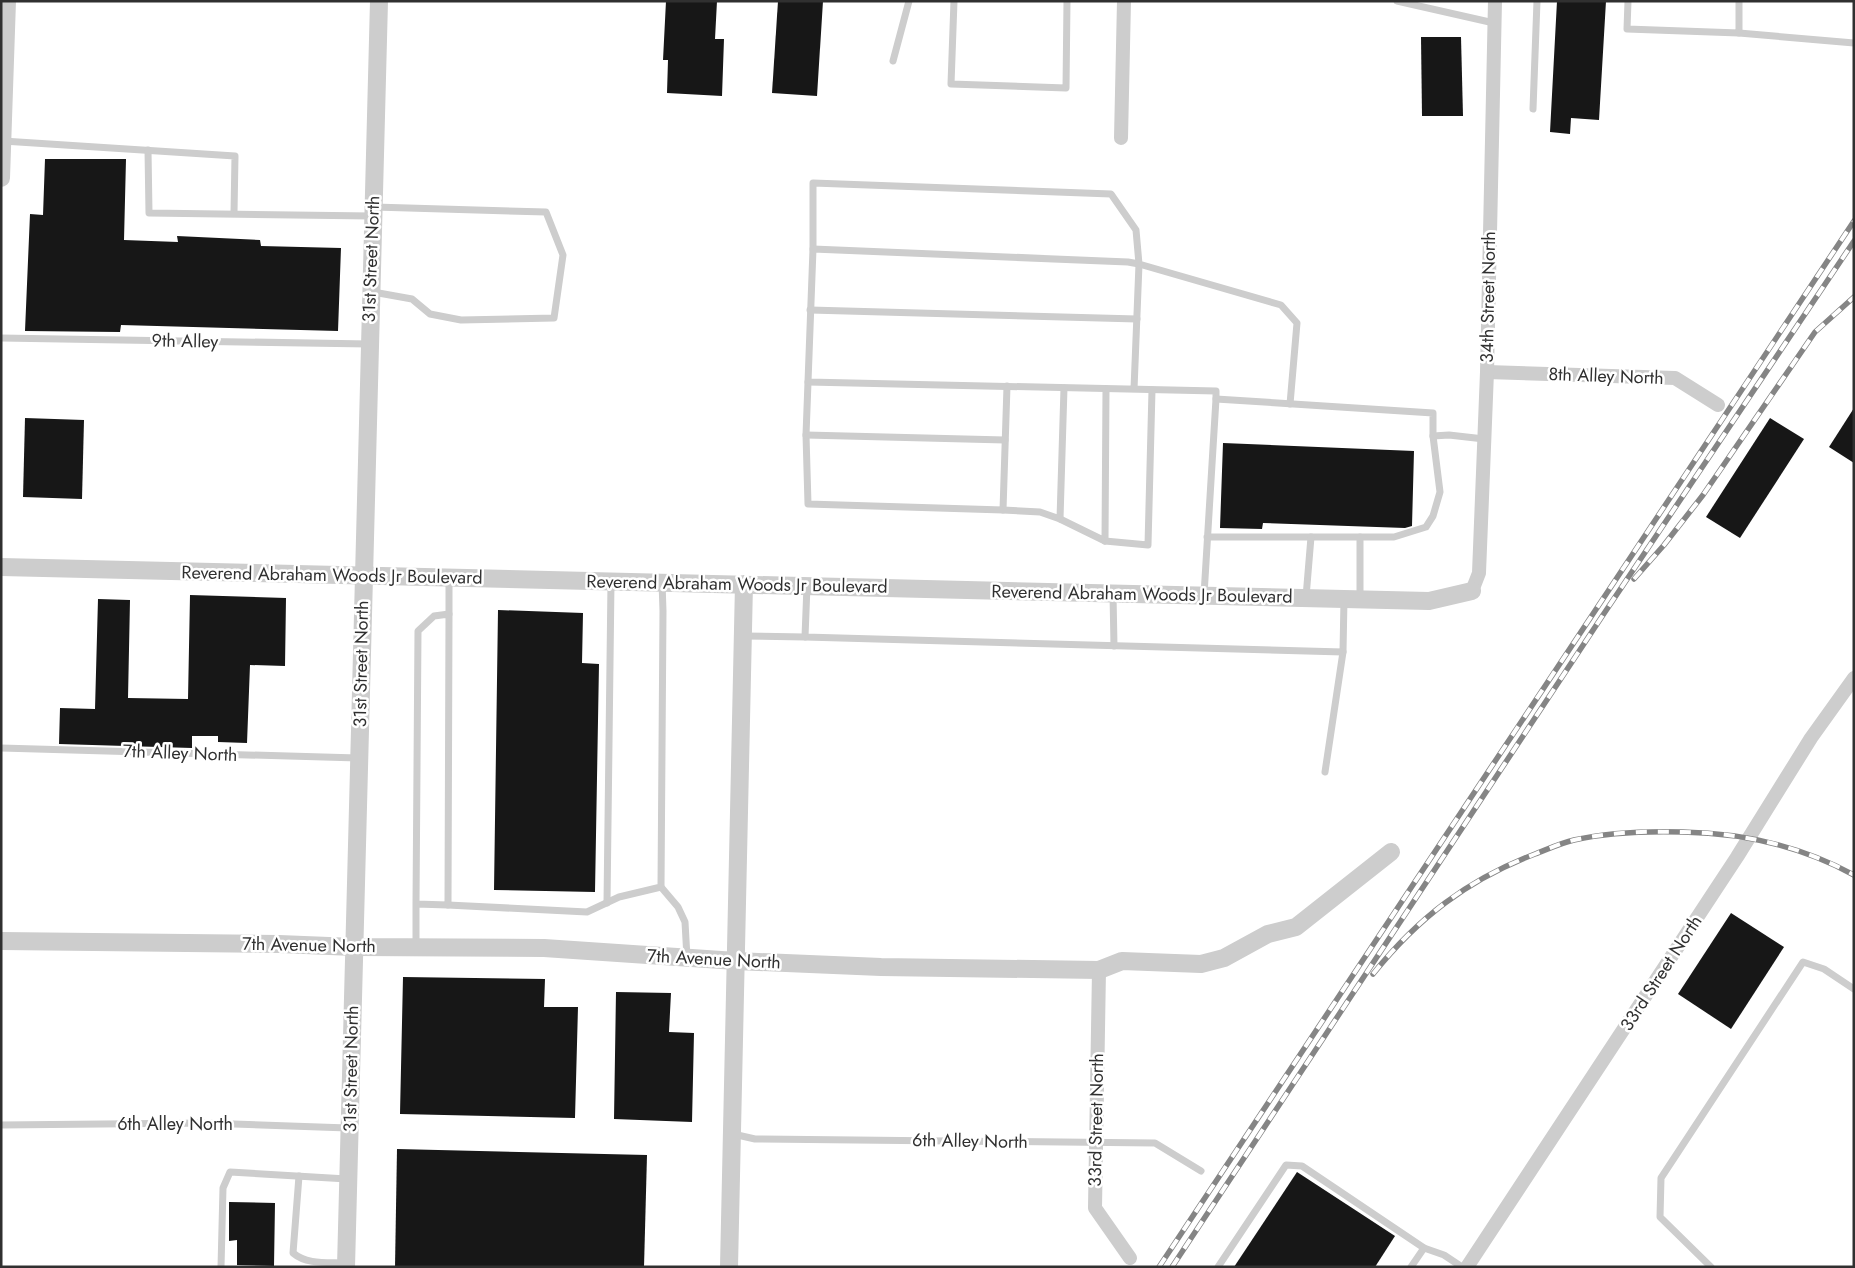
<svg xmlns="http://www.w3.org/2000/svg" width="1855" height="1268" viewBox="0 0 1855 1268" font-family="Jost,sans-serif">
	<style>
		.building { fill: #171717 }
		.lines { fill: none; stroke-linecap: round; stroke-linejoin: round }
		.service { stroke: #cdcdcd; stroke-width: 7 }
		.minor { stroke: #cdcdcd; stroke-width: 14 }
		.tertiary { stroke: #cdcdcd; stroke-width: 18 }
		.rail-casing { stroke: #858585; stroke-width: 5.5 }
		.rail { stroke: #fff; stroke-width: 4; stroke-dasharray: 11; stroke-linecap: butt }
		.labels { text-anchor: middle; dominant-baseline: central; stroke-width: 5; stroke-linejoin: round; paint-order: stroke }
		.street-label { font-size: 18px; fill: #303030; stroke: #fff }
	</style>
	<rect width="100%" height="100%" fill="#fff"/>
	<g class="building">
		<path d="M666 1H717L715 39H724L722 96 667 93 668 60H663Z"/>
		<path d="M778 1H823L817 96 772 93Z"/>
		<path d="M1557 1H1606L1599 120 1571 118 1570 134 1550 132Z"/>
		<path d="M1421 37H1461L1463 116H1422Z"/>
		<path d="M45 159H126L124 240 178 242 177 236 260 240 261 246 341 248 338 331 121 325 120 332 25 331 30 214 43 215Z"/>
		<path d="M1854 408V463L1829 447Z"/>
		<path d="M25 418 84 420 82 499 23 497Z"/>
		<path d="M1770 418 1804 439 1740 538 1706 517Z"/>
		<path d="M1223 443 1414 451 1412 526 1405 528 1263 523 1262 529 1220 528Z"/>
		<path d="M190 595 286 598 285 666 250 665 247 743 218 742V736H192V748L59 744 60 708 95 709 98 599 130 600 128 698 188 699Z"/>
		<path d="M498 610 583 613 582 663 599 664 595 892 494 890Z"/>
		<path d="M1731 913 1784 947 1731 1029 1678 994Z"/>
		<path d="M403 977 545 979 544 1007H578L575 1118 400 1114Z"/>
		<path d="M616 992 671 993 669 1032 694 1033 692 1122 614 1119Z"/>
		<path d="M397 1149 647 1155 644 1267H395Z"/>
		<path d="M1297 1172 1395 1236 1375 1267H1234Z"/>
		<path d="M229 1202 275 1203 274 1266 237 1265V1240L229 1241Z"/>
	</g>
	<g class="lines">
		<g class="service">
			<path d="M954 1 951 84 1066 88 1067 1"/>
			<path d="M1397 1 1494 23"/>
			<path d="M1628 1 1627 29 1739 33V1"/>
			<path d="M1739 33 1854 43"/>
			<path d="M893 61 909 1"/>
			<path d="M1533 109 1537 1"/>
			<path d="M3 141 235 156 234 213"/>
			<path d="M148 150 149 213 372 216"/>
			<path d="M813 249V183L1111 194 1136 230 1139 264 1281 305 1297 323 1290 404"/>
			<path d="M373 292 412 299 430 314 461 320 554 318 563 255 546 212 374 207"/>
			<path d="M810 310 1137 319"/>
			<path d="M1 338 369 344"/>
			<path d="M808 382 806 435 808 504 1003 510 1007 386"/>
			<path d="M1134 389 1139 264 1128 262 813 249 808 382 1216 391V399"/>
			<path d="M806 435 1005 440"/>
			<path d="M1433 436 1449 435 1484 439"/>
			<path d="M1003 510 1040 512 1060 519 1064 388"/>
			<path d="M1060 519 1105 541 1106 389"/>
			<path d="M1360 537V599"/>
			<path d="M1105 541 1148 545 1152 390"/>
			<path d="M449 579V614"/>
			<path d="M807 586 805 637 1343 652 1344 599"/>
			<path d="M1113 594 1114 646"/>
			<path d="M1204 595 1216 399 1433 413V436L1440 492 1433 516 1426 527 1394 537H1207"/>
			<path d="M1306 597 1311 537"/>
			<path d="M743 636 805 637"/>
			<path d="M1 748 358 758"/>
			<path d="M1325 772 1343 652"/>
			<path d="M661 887 678 907 685 922 687 958"/>
			<path d="M607 903 611 582"/>
			<path d="M448 905 587 912 619 897 661 887 663 611 662 582"/>
			<path d="M416 946V904L418 631 434 616 449 614 448 905 416 904"/>
			<path d="M1 1125 204 1123 348 1128"/>
			<path d="M733 1134 755 1139 1155 1143 1201 1171"/>
			<path d="M299 1176 293 1253C307 1265 328 1262 346 1263"/>
			<path d="M221 1267 223 1188 230 1172 347 1179"/>
			<path d="M1218 1267 1286 1165 1302 1166 1424 1248"/>
			<path d="M1411 1267 1424 1248 1444 1255 1462 1267"/>
			<path d="M1711 1267 1660 1217 1661 1178 1803 962 1824 969 1854 989"/>
		</g>
		<g class="minor">
			<path d="M1121 138 1124 1"/>
			<path d="M1487 372 1675 378 1718 405"/>
			<path d="M1472 591 1479 573 1487 372 1495 1"/>
			<path d="M1099 970 1095 1208 1130 1258"/>
			<path d="M1467 1267 1737 857 1811 738 1854 678"/>
		</g>
		<g class="tertiary">
			<path d="M1 178 7 1"/>
			<path d="M1 567 1429 601 1472 591"/>
			<path d="M1 941 279 944 354 947 544 948 736 961 881 967 1099 970 1122 961 1201 964 1224 958 1268 934 1296 927 1391 852"/>
			<path d="M346 1267 379 1"/>
			<path d="M729 1267 744 584"/>
		</g>
		<g class="rail-casing">
			<g id="rail">
				<path d="M1634 579 1664 545 1703 495 1815 332 1854 297"/>
				<path d="M1373 974C1418 918 1467 880 1535 854 1548 849 1561 843 1574 840 1610 832 1647 831 1683 832 1743 833 1801 846 1854 875"/>
				<path d="M1159 1267 1854 221"/>
				<path d="M1172 1267 1603 615 1854 241"/>
			</g>
		</g>
		<use href="#rail" class="rail"/>
	</g>
	<g class="labels">
		<g class="street-label">
			<text transform="translate(371 259) rotate(-88)">31st Street North</text>
			<text transform="translate(1488 297) rotate(-89)">34th Street North</text>
			<text transform="translate(185 341) rotate(1)">9th Alley</text>
			<text transform="translate(1606 376) rotate(2)">8th Alley North</text>
			<text transform="translate(332 575) rotate(1)">Reverend Abraham Woods Jr Boulevard</text>
			<text transform="translate(737 584) rotate(1)">Reverend Abraham Woods Jr Boulevard</text>
			<text transform="translate(1142 594) rotate(1)">Reverend Abraham Woods Jr Boulevard</text>
			<text transform="translate(361 664) rotate(-89)">31st Street North</text>
			<text transform="translate(180 753) rotate(2)">7th Alley North</text>
			<text transform="translate(309 945) rotate(1)">7th Avenue North</text>
			<text transform="translate(714 959) rotate(3)">7th Avenue North</text>
			<text transform="translate(1661 973) rotate(-57)">33rd Street North</text>
			<text transform="translate(351 1069) rotate(-89)">31st Street North</text>
			<text transform="translate(1096 1120) rotate(-89)">33rd Street North</text>
			<text x="175" y="1124">6th Alley North</text>
			<text transform="translate(970 1141) rotate(1)">6th Alley North</text>
		</g>
	</g>
	<rect width="1855" height="1268" fill="none" stroke="#303030" stroke-width="5"/>
</svg>
